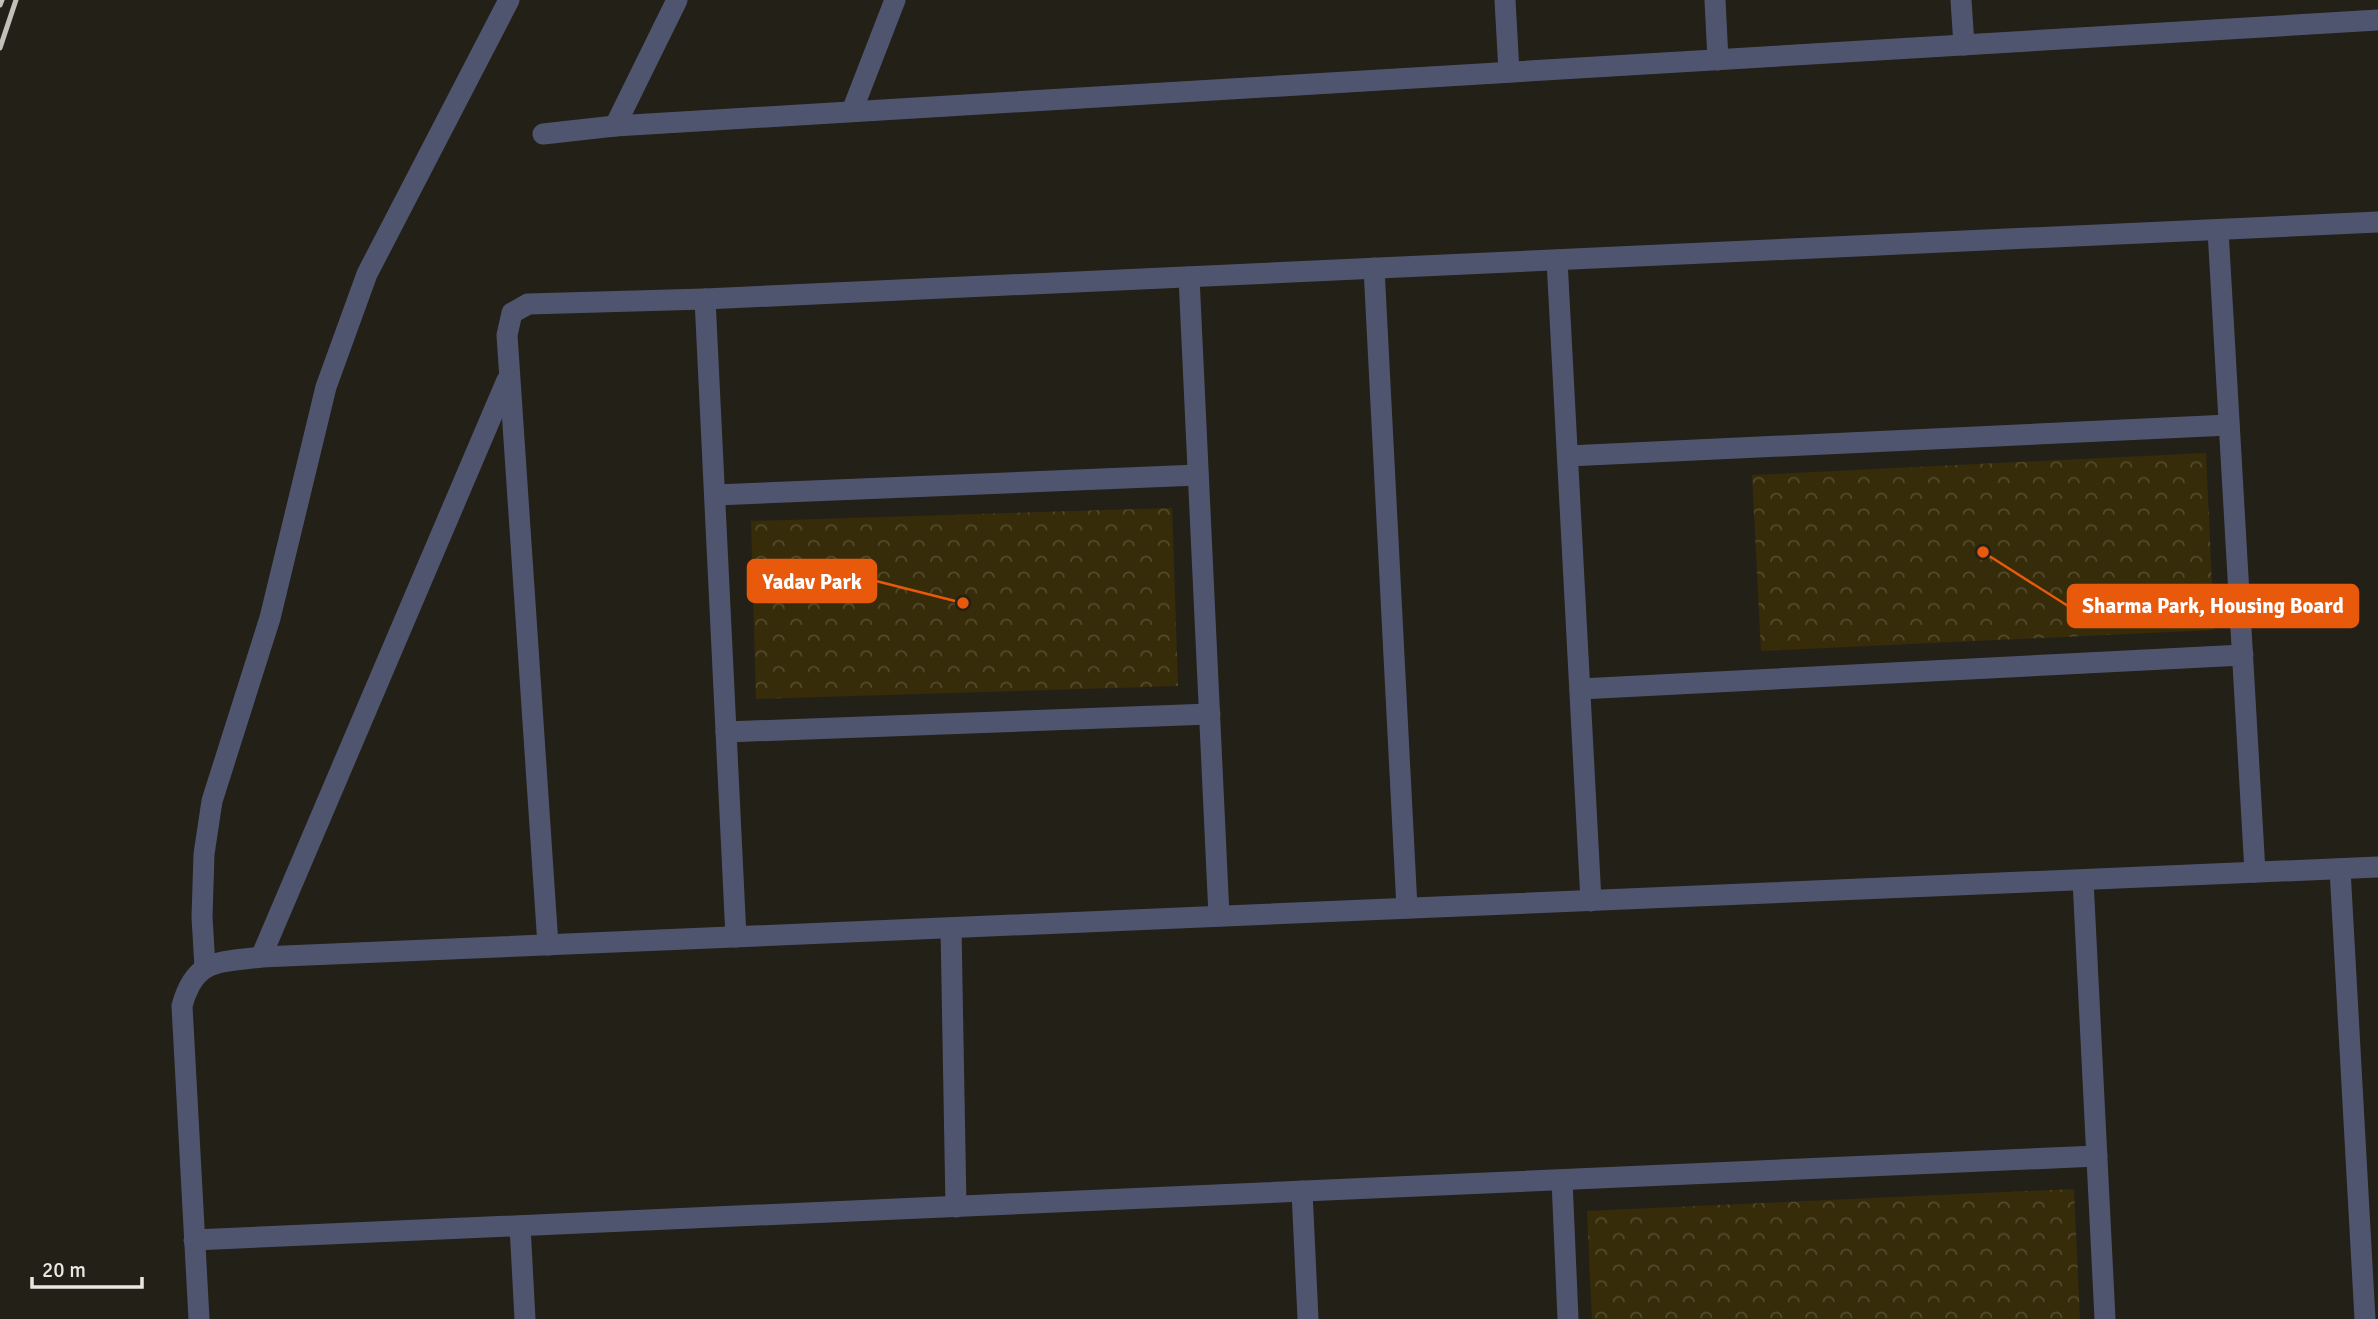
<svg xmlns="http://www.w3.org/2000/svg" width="2378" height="1319" viewBox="0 0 2378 1319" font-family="Signika,sans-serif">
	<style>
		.park { fill: url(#park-crowns) }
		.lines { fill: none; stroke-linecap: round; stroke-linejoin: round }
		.street { stroke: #4f556f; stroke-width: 21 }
		.rail { stroke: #c2c0b9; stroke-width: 5 }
		.leader { fill: none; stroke: #e8590c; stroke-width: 2.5 }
		.callout-dot { fill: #e8590c; stroke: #232018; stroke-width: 2.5 }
		.callout { fill: #e8590c; stroke: #e8590c; stroke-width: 2.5 }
		.callout-label { font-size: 21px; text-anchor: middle; font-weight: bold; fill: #fff }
	</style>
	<defs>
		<pattern id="park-crowns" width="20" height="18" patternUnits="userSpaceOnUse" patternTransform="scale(1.75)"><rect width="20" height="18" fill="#362c09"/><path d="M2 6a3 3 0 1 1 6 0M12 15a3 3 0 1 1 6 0" fill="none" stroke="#534b2d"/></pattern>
	</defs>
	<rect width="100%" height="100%" fill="#232018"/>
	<g class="park">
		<path d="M2206 453 2214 630 1761 651 1752 475Z"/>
		<path d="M1172 508 1178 686 756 699 751 521Z"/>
		<path d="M2074 1189 2080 1319H1592L1587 1211Z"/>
	</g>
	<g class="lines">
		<g class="street">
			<path d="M1505 0 1509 72"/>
			<path d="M1715 0 1718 60"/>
			<path d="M1961 0 1964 45"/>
			<path d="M852 111 895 0"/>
			<path d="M615 126 677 0"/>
			<path d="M543 134 615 126 2378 20"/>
			<path d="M2218 230 2255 872"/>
			<path d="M1557 260 1591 901"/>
			<path d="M1374 268 1407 908"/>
			<path d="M1189 277 1219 916"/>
			<path d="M705 299 736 937"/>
			<path d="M1568 456 2229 425"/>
			<path d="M715 495 1198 475"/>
			<path d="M1580 689 2243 655"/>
			<path d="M726 732 1210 714"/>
			<path d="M2340 869 2365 1319"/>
			<path d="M2083 880 2105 1319"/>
			<path d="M951 928 956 1207"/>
			<path d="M548 945 507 335 512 313 528 304 705 299 2378 222"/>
			<path d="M261 957 507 380"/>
			<path d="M205 967 202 917 204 854 212 801 270 618 326 387 367 274 509 0"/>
			<path d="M1562 1180 1568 1319"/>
			<path d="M1302 1191 1308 1319"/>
			<path d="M520 1226 525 1319"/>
			<path d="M194 1240 2097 1156"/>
			<path d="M199 1319 182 1006C195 958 218 963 261 957L2378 867"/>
		</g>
		<g class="rail">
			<path d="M0 5 2 0"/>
			<path d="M0 48 16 0"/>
		</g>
	</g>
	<path class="leader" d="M963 603L876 581M1983 552L2068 606"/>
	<g class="callout-dot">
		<circle cx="963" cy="603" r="7"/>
		<circle cx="1983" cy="552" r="7"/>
	</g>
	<g class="callout">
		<rect x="748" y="560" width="128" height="42" rx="7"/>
		<rect x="2068" y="585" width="290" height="42" rx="7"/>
	</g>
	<g class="callout-label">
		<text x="812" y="589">Yadav Park</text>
		<text x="2213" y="613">Sharma Park, Housing Board</text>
	</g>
	<path d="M32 1277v10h110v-10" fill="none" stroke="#e9e7e1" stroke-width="3.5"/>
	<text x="42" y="1277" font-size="21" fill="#e9e7e1" stroke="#232018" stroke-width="5" paint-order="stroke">20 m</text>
</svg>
